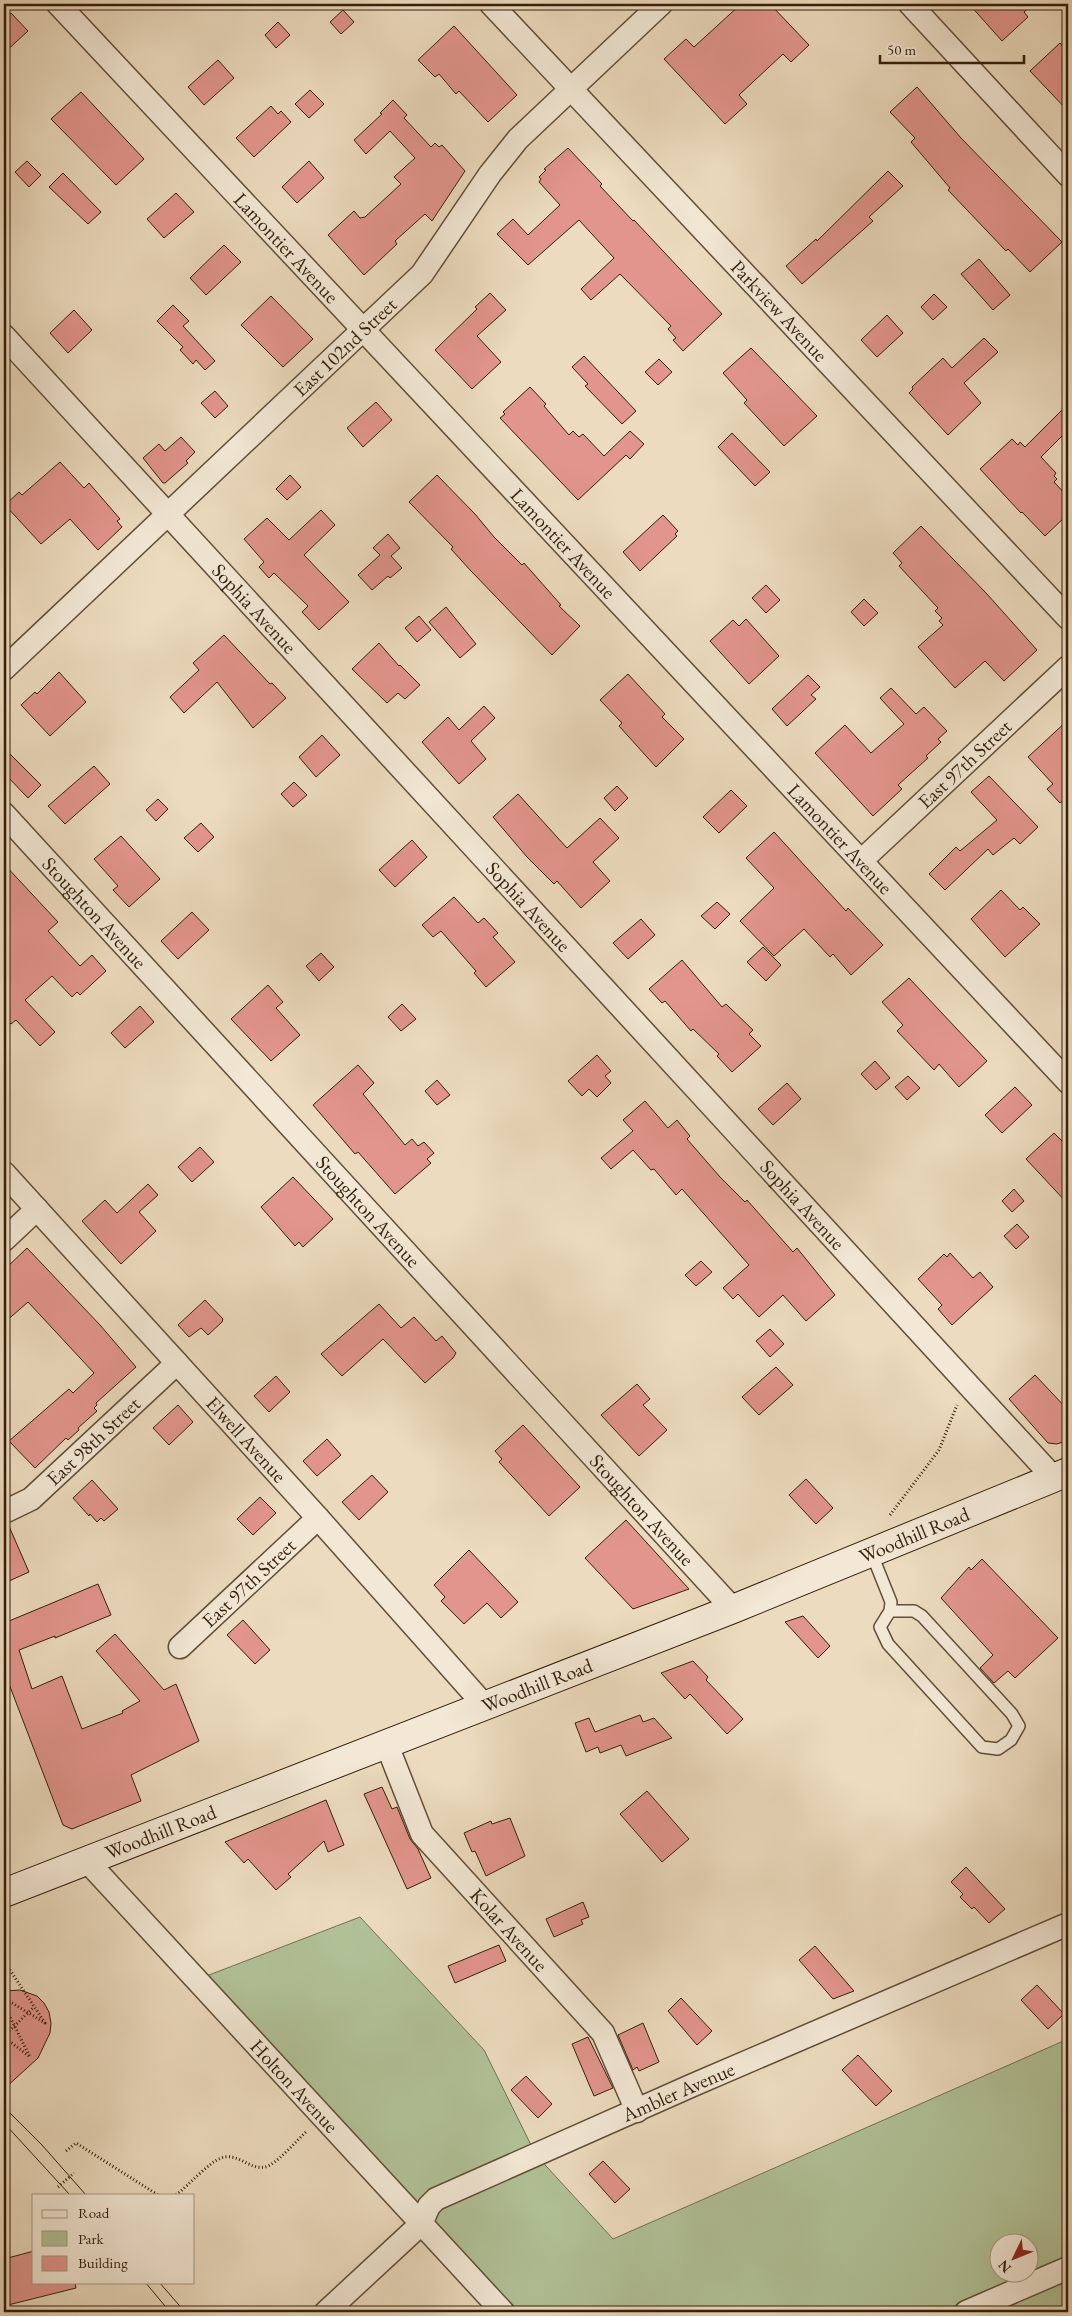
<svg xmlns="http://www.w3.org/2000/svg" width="1072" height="2316" viewBox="0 0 1072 2316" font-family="'EB Garamond',serif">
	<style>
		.green { fill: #b1c197; stroke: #727051; fill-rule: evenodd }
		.building { fill: #e2958c; stroke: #331f0b }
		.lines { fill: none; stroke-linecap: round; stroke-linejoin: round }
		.service-casing { stroke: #614e38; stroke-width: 14 }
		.minor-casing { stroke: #614e38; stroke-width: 25 }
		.secondary-casing { stroke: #331f0b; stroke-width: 30 }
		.path { stroke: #331f0b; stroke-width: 3; stroke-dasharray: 1 2.5; stroke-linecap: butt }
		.service { stroke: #f3e8d5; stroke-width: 11 }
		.minor { stroke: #f3e8d5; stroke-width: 22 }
		.secondary { stroke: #f3e8d5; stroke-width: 28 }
		.tram { stroke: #331f0b; stroke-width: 1 }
		.labels { text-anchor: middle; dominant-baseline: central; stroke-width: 5; stroke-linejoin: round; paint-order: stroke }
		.street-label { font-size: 20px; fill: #331f0b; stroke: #f3e8d5 }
	</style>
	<rect width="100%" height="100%" fill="#ecdbbe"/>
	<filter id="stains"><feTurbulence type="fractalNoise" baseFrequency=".004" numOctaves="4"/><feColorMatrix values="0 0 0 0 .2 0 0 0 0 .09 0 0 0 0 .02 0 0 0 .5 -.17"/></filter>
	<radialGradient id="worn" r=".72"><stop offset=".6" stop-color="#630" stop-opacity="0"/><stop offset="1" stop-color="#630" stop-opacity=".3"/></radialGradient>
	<path class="green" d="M360 1917 484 2050 536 2155 613 2239 1068 2039V2312H503L196 1980ZM1000 2244H1030V2274H1000Z"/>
	<g class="building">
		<path d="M741 4H770L809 45 791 62 783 54 739 95 747 104 725 124 664 59 686 39 694 47Z"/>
		<path d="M969 4H1033L1024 12 1028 17 1002 41Z"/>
		<path d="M343 10 354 22 341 34 330 22Z"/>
		<path d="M11 13 28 31 4 53V20Z"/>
		<path d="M278 22 290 35 276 48 265 35Z"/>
		<path d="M454 26 517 95 488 122 459 91 456 94 439 74 435 77 418 60Z"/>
		<path d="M1060 43 1068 52V111L1030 71Z"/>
		<path d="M218 60 234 78 204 105 188 87Z"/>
		<path d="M917 87 961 138 1062 242 1030 272 1008 249 1006 251 948 190 950 188 911 142 915 138 890 112Z"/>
		<path d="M310 90 324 104 309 118 295 104Z"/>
		<path d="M81 92 144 159 116 185 51 119Z"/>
		<path d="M393 100 407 115 404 118 431 147 435 143 439 147 442 145 465 171 432 221 425 214 395 241 397 244 364 275 328 235 354 211 360 218 365 217 401 184 394 177 415 158 390 131 366 154 354 140 382 114 380 113Z"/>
		<path d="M271 106 278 114 281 111 291 122 254 157 236 138Z"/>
		<path d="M568 148 602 184 600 186 633 221 634 220 722 314 683 351 673 340 676 338 668 329 671 326 620 274 591 300 581 289 614 258 579 220 528 265 497 234 513 219 528 235 560 205 539 182 541 179 539 177 546 170 544 169Z"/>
		<path d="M27 161 41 175 29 187 15 172Z"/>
		<path d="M309 161 324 178 297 203 282 187Z"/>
		<path d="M888 171 903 186 869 217 873 221 802 284 786 266 816 239 817 241Z"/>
		<path d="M63 173 101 212 88 224 49 187Z"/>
		<path d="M176 193 194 212 164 238 147 219Z"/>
		<path d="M224 245 241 262 206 295 190 278Z"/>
		<path d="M979 259 1010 295 993 310 961 274Z"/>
		<path d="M490 293 506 310 477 336 501 362 472 389 435 350 477 309 475 307Z"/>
		<path d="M934 294 947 307 933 320 921 307Z"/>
		<path d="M271 296 313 339 283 367 241 325Z"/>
		<path d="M173 305 189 321 183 326 215 361 205 370 196 360 193 364 180 350 183 347 157 321Z"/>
		<path d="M74 310 92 330 68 353 50 333Z"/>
		<path d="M887 315 903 333 877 357 861 340Z"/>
		<path d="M984 338 998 352 964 383 981 403 948 435 909 393 913 389 912 387 943 358 952 368Z"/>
		<path d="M751 348 817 416 784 446 744 403 747 400 723 373Z"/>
		<path d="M584 356 636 411 622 424 585 386 588 384 572 367Z"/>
		<path d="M659 359 672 372 658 385 645 372Z"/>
		<path d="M530 387 546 404 544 406 569 435 573 431 579 437 583 434 604 456 630 431 644 444 630 459 626 455 578 500 500 418 505 414 503 412Z"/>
		<path d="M215 391 228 406 215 418 201 403Z"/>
		<path d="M376 402 392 420 363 447 347 428Z"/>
		<path d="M1068 404V430L1041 457 1056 473 1054 476 1057 479 1054 482 1068 497V514L1045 536 1022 512 1021 513 980 469 1012 439 1018 445 1020 442 1025 447Z"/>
		<path d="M732 433 770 472 755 486 718 447Z"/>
		<path d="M181 437 195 452 186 461 188 463 165 483H163L143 458 159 444 165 451Z"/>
		<path d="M60 462 84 488 89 483 120 519 117 521 122 527 98 550 70 519 41 544 5 505 19 492 22 495Z"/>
		<path d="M290 475 301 487 287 500 276 489Z"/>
		<path d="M437 475 475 514 494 537 522 565 524 563 561 605 559 606 580 626 552 655 471 571 451 549 453 547 409 502Z"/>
		<path d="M321 510 335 525 304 555 349 602 319 630 302 612 308 606 274 573 269 578 259 567 264 562 244 539 267 518 289 540Z"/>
		<path d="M663 515 678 531 675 534 677 536 640 571 623 552Z"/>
		<path d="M921 526 987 594 1037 650 1004 681 985 661 955 688 918 647 943 625 939 621 942 618 935 611 938 608 899 566 902 563 893 553Z"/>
		<path d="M388 534 400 548 391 556 402 568 390 578 388 576 372 590 358 575 380 555 373 548Z"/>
		<path d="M766 585 780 600 766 613 752 598Z"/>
		<path d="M864 599 878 613 864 626 851 612Z"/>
		<path d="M446 607 476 644 460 658 429 622Z"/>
		<path d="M419 616 431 630 417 642 405 628Z"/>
		<path d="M746 619 779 656 749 684 710 641 733 620 739 626Z"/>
		<path d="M224 635 270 684 272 683 286 698 253 728 217 682 184 713 170 697 199 670 193 663Z"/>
		<path d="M379 643 399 666 400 665 420 685 405 699 398 693 387 703 352 669Z"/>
		<path d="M59 672 86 702 50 736 21 705 35 692 37 694Z"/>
		<path d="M628 674 665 714 662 717 684 739 656 767 619 726 622 723 600 700Z"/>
		<path d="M808 675 820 687 811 695 816 699 787 726 772 709Z"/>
		<path d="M891 688 916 714 924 707 947 731 938 739 941 742 926 756 928 758 898 785 902 789 873 816 815 753 845 725 871 753 904 724 880 698Z"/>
		<path d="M484 706 495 718 471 741 486 759 459 784 422 742 448 717 459 730Z"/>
		<path d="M1068 720V800L1066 798 1060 803 1047 789 1053 784 1028 757Z"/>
		<path d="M322 735 340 755 316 777 299 757Z"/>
		<path d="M4 748 41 785 28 798 4 773Z"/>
		<path d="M94 766 110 784 65 824 48 806Z"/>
		<path d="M989 776 1038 827 1020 844 1014 838 993 855 988 849 945 890 929 874 956 847 960 851 997 820 971 792Z"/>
		<path d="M294 782 307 795 293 807 281 794Z"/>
		<path d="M617 786 628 798 615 811 604 798Z"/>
		<path d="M731 790 747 806 719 833 703 817Z"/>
		<path d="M518 794 567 848 600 818 619 838 593 862 610 881 581 908 557 881 554 884 527 857 493 817Z"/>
		<path d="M158 799 168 809 156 821 146 810Z"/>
		<path d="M201 823 214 837 198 852 184 838Z"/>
		<path d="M774 832 846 911 848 908 883 945 851 975 833 954 830 957 804 929 774 956 740 921 774 888 746 858Z"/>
		<path d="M121 836 160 879 129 907 113 890 118 886 94 859Z"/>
		<path d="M412 840 427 857 395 887 379 870Z"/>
		<path d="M4 864 58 922 48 931 80 966 92 955 106 971 80 995 77 992 72 997 52 976 25 1000 55 1032 40 1046 16 1020 11 1024 4 1017Z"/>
		<path d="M1001 890 1020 910 1023 907 1040 924 1005 957 971 919Z"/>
		<path d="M454 897 478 923 484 918 498 933 493 937 515 962 486 987 474 973 476 971 441 931 433 937 422 925Z"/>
		<path d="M717 902 730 914 715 929 701 916Z"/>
		<path d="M192 912 209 930 178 959 161 941Z"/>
		<path d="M641 919 655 935 628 959 613 943Z"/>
		<path d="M763 947 781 965 766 981 747 962Z"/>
		<path d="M321 953 334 967 319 981 306 966Z"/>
		<path d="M682 960 722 1007 726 1004 753 1030 749 1034 761 1046 732 1072 717 1056 719 1054 693 1029 691 1031 665 1001 662 1003 649 989Z"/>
		<path d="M909 978 987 1061 959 1087 939 1064 934 1070 897 1031 903 1025 882 1002Z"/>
		<path d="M268 985 283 1002 276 1008 300 1035 271 1061 231 1019Z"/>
		<path d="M402 1004 416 1019 401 1031 388 1017Z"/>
		<path d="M140 1006 154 1022 125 1048 111 1033Z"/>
		<path d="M597 1055 611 1071 605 1076 611 1083 597 1097 589 1089 582 1096 568 1081Z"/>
		<path d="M875 1061 890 1078 876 1090 861 1074Z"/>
		<path d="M358 1065 374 1083 363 1094 405 1145 412 1139 418 1146 424 1142 434 1153 427 1159 431 1163 395 1194 358 1152 355 1154 313 1105Z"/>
		<path d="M908 1076 920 1088 907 1100 895 1087Z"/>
		<path d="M437 1080 450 1095 437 1105 425 1091Z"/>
		<path d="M787 1083 801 1099 773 1125 758 1109Z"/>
		<path d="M1015 1087 1032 1105 1002 1133 985 1115Z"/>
		<path d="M645 1101 668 1128 677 1120 690 1136 687 1139 720 1177 745 1202 747 1200 793 1252 797 1248 835 1295 806 1321 783 1295 759 1317 738 1294 733 1299 723 1288 749 1265 682 1189 676 1195 654 1169 651 1170 633 1150 611 1169 601 1158 633 1131 623 1120Z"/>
		<path d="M1054 1133 1068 1147V1204L1026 1159Z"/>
		<path d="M200 1147 214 1162 192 1182 178 1167Z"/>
		<path d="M293 1177 333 1219 303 1247 299 1242 295 1246 261 1207Z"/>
		<path d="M148 1184 158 1195 139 1212 156 1231 121 1264 82 1221 105 1200 117 1213Z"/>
		<path d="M1014 1189 1024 1201 1012 1212 1002 1201Z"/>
		<path d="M1017 1224 1029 1237 1016 1249 1004 1236Z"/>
		<path d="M27 1248 100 1325 136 1367 96 1403 97 1405 94 1408 97 1411 78 1428 79 1430 68 1440 66 1438 35 1468 9 1441 69 1389 73 1393 94 1373 28 1302 4 1323V1270Z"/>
		<path d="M950 1253 973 1278 980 1272 993 1287 952 1325 938 1309 942 1305 918 1279 944 1254 947 1257Z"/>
		<path d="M701 1261 712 1272 696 1286 685 1275Z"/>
		<path d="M205 1300 223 1319 222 1322 208 1335 201 1328 189 1337 178 1325Z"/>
		<path d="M379 1304 401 1328 414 1317 436 1341 442 1336 456 1353 453 1358 425 1383 383 1339 342 1376 321 1354Z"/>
		<path d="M770 1329 784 1344 770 1357 756 1341Z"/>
		<path d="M776 1367 793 1385 759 1415 742 1397Z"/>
		<path d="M1035 1375 1068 1410V1440L1057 1444 1048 1443 1009 1399Z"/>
		<path d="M276 1376 290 1392 269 1412 254 1396Z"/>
		<path d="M637 1384 650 1399 643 1405 667 1430 639 1456 601 1415Z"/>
		<path d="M178 1405 193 1422 169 1445 153 1428Z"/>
		<path d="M523 1425 580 1487 549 1516 499 1462 502 1459 495 1451Z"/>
		<path d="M327 1439 341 1455 317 1476 303 1461Z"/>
		<path d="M372 1475 388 1492 359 1520 342 1502Z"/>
		<path d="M806 1479 833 1508 816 1524 789 1495Z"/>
		<path d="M92 1480 118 1509 104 1521 101 1518 97 1522 90 1514 89 1516 73 1498Z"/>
		<path d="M260 1497 276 1513 253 1535 237 1519Z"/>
		<path d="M626 1520 689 1589 633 1609 585 1558Z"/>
		<path d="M8 1524 29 1572 9 1581 4 1567V1525Z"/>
		<path d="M469 1550 518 1602 501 1618 487 1603 464 1624 441 1601 445 1597 434 1585Z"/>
		<path d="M982 1559 1058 1638 1015 1678 1008 1671 994 1683 980 1668 993 1655 941 1598 969 1567 971 1570Z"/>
		<path d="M98 1584 111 1615 55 1638V1636L19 1650 32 1689 62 1676 82 1729 123 1713 122 1711 140 1701 96 1651 115 1634 164 1690 176 1684 199 1741 131 1775 141 1801 72 1829 63 1825 4 1671V1614H6L9 1621Z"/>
		<path d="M803 1616 830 1646 818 1658 785 1622Z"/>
		<path d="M243 1620 270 1650 255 1664 227 1635Z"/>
		<path d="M693 1661 708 1677 706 1680 743 1719 727 1734 690 1694 685 1699 661 1673Z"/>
		<path d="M640 1715 643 1722 654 1718 672 1738 626 1756 621 1745 600 1753 598 1747 586 1752 575 1723 589 1718 595 1732Z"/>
		<path d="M382 1787 392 1809 397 1807 410 1839 418 1849 431 1878 407 1889 364 1794Z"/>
		<path d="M647 1791 689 1839 662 1862 620 1814Z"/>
		<path d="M326 1800 344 1845 328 1852 324 1841 288 1874 291 1877 276 1890 248 1859 244 1863 225 1842Z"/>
		<path d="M510 1818 525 1856 486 1876 475 1851 472 1852 464 1833 491 1821 492 1824Z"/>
		<path d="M966 1867 1005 1909 989 1923 974 1907 972 1909 960 1897 963 1894 951 1882Z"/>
		<path d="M583 1902 589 1917 581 1920 583 1924 554 1937 546 1919Z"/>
		<path d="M499 1945 506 1961 455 1983 448 1966Z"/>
		<path d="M815 1946 854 1991 833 1999 799 1960Z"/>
		<path d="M1037 1985 1064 2014 1048 2029 1021 2000Z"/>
		<path d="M20 1990 37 1996 44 2003 49 2012 51 2023 50 2033 38 2058 4 2089V1991Z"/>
		<path d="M681 1998 712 2031 697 2045 668 2011Z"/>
		<path d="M643 2023 659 2062 639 2071 637 2067 633 2070 618 2035Z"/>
		<path d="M588 2037 613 2088 594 2096 572 2044Z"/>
		<path d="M858 2055 892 2091 876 2106 842 2070Z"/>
		<path d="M526 2076 552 2104 538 2118 511 2090Z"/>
		<path d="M603 2161 630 2189 615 2203 589 2174Z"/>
		<path d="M34 2251V2282H75L76 2288 4 2306V2259Z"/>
	</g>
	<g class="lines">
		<g class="service-casing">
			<path id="service" d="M871 1552 891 1602 890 1611 880 1627 888 1644 982 1747 998 1749 1011 1740 1019 1726 1012 1714 922 1616 914 1611H890"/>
		</g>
		<g class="minor-casing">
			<g id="minor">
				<path id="s1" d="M58 4 1068 1082"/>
				<path id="s2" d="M491 4 1068 618"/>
				<path d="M910 4 1068 175"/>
				<path id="s3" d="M4 336 1053 1477"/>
				<path id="s4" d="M4 669 422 274 490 174 518 139 661 4"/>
				<path id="s5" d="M4 814 733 1609"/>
				<path id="s6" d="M861 861 1068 667"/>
				<path id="s7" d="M4 1173 318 1518 486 1707"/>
				<path d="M4 1240 37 1209"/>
				<path id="s8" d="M4 1512 31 1499 177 1363"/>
				<path id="s9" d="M180 1647 318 1518"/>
				<path id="s10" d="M387 1745 422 1834 603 2033 637 2111"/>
				<path id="s11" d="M87 1861 503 2312"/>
				<path id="s12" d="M326 2312 421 2224 429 2206 436 2199 693 2085 1068 1924"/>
				<path d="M966 2312 1068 2268"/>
			</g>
		</g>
		<g class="secondary-casing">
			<g id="secondary">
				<path id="s13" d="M4 1893 733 1609 1068 1472"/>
			</g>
		</g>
		<g class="path">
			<path d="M890 1515 939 1450 957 1405"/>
			<path d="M4 1961 45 2023 4 1998"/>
			<path d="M4 2005 30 2057 4 2037"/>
			<path d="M4 2036 34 2007"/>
			<path d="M4 2067 10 2078 4 2074"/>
			<path d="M66 2151 76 2143 158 2195"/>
			<path d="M58 2187 74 2173"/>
			<path d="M176 2195C189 2185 208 2163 221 2158 238 2152 249 2170 265 2167 276 2165 297 2140 306 2132"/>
		</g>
		<use href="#service" class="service"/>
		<use href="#minor" class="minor"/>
		<use href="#secondary" class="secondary"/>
		<g class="tram">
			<path d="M4 2107 42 2145 86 2195"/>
			<path d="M4 2123 70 2195"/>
			<path d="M145 2282 170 2312"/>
			<path d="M159 2282 185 2312"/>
		</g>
	</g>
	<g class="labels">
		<g class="street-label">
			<text stroke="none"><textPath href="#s1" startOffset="334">Lamontier Avenue</textPath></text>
			<text stroke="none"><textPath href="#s2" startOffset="421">Parkview Avenue</textPath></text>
			<text stroke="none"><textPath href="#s4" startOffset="469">East 102nd Street</textPath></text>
			<text stroke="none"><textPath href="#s1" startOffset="739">Lamontier Avenue</textPath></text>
			<text stroke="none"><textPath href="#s3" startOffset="370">Sophia Avenue</textPath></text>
			<text stroke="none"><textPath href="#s6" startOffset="142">East 97th Street</textPath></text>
			<text stroke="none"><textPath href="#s1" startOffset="1144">Lamontier Avenue</textPath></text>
			<text stroke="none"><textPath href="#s3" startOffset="775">Sophia Avenue</textPath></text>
			<text stroke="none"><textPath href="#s5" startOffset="134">Stoughton Avenue</textPath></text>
			<text stroke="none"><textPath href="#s3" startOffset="1180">Sophia Avenue</textPath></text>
			<text stroke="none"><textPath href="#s5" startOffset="539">Stoughton Avenue</textPath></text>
			<text stroke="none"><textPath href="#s7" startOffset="360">Elwell Avenue</textPath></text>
			<text stroke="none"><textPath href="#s8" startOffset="115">East 98th Street</textPath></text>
			<text stroke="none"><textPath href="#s5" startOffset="944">Stoughton Avenue</textPath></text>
			<text stroke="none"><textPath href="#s13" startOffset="978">Woodhill Road</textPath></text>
			<text stroke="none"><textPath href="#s9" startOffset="94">East 97th Street</textPath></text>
			<text stroke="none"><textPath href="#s13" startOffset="572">Woodhill Road</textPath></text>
			<text stroke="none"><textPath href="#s13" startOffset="168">Woodhill Road</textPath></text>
			<text stroke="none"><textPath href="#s10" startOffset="225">Kolar Avenue</textPath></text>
			<text stroke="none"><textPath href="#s11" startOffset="306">Holton Avenue</textPath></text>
			<text stroke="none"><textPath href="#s12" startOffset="424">Ambler Avenue</textPath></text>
		</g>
	</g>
	<rect width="1072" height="2316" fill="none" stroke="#ecdbbe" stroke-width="20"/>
	<rect x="5" y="5" width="1062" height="2306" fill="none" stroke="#331f0b" stroke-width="2.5"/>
	<rect x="10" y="10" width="1052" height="2296" fill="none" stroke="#331f0b"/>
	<rect x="32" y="2194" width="162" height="90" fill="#f3e8d5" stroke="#a69884"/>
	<rect x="42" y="2210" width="25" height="8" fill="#f3e8d5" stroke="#a69884"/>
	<text x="78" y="2218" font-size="15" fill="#331f0b">Road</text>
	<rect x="42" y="2231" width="25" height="15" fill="#b1c197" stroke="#a69884"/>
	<text x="78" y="2244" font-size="15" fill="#331f0b">Park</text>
	<rect x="42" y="2256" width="25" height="15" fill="#e2958c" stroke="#a69884"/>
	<text x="78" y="2268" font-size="15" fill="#331f0b">Building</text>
	<g transform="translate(1014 2258) rotate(227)"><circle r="24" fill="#f3e8d5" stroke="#a69884"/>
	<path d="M0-4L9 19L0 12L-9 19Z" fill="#8f2418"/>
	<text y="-8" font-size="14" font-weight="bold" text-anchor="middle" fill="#331f0b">N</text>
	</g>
	<path d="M880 55v8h144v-8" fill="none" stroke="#331f0b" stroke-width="2.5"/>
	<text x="887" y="55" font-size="15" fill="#331f0b" stroke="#f3e8d5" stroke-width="4" paint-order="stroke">50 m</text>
	<rect width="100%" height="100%" filter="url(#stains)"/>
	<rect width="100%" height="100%" fill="url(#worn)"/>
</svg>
